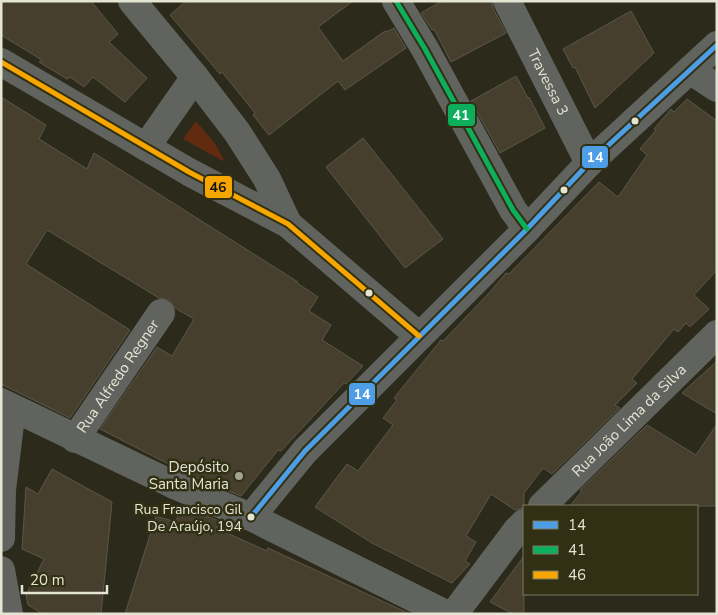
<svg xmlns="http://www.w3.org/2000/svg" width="718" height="615" viewBox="0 0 718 615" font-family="'Nunito Sans',sans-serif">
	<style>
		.green { fill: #622b10 }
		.building { fill: #463f2e; stroke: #5b574b }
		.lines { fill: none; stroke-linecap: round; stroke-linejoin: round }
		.minor { stroke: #61645e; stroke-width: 28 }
		.bus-1-casing { stroke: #323014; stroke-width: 9 }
		.bus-2-casing { stroke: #323014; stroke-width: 9 }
		.bus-3-casing { stroke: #323014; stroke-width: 9 }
		.bus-1 { stroke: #4d9ee5; stroke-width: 5 }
		.bus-2 { stroke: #0daf5c; stroke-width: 5 }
		.bus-3 { stroke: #f7a600; stroke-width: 5 }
		.bus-dot { fill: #e5e5d4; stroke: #323014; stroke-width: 2 }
		.poi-dot { fill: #a4a493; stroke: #323014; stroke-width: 2 }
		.labels { text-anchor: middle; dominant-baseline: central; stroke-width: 5; stroke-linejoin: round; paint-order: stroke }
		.bus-label { font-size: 14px; fill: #e5e5d4; stroke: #323014; text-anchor: end }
		.street-label { font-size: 15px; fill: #e5e5d4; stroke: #323014 }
		.poi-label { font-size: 15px; fill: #e5e5d4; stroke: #323014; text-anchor: end }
		.line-badge { stroke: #323014; stroke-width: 2 }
		.badge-label { font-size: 14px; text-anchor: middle; font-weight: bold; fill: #fff }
		.pale-badge-label { font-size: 14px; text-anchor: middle; font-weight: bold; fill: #111 }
	</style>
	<rect width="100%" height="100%" fill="#2b2a1b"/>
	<path class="green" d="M196 121 216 145 225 162 183 139Z"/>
	<g class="building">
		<path d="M1 1H91L118 34 109 42 147 78 125 102 93 77 84 87 70 77 67 79 39 62 42 60 1 35Z"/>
		<path d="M186 1H353L318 27 343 61 385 31 386 32 394 28 406 48 345 90 338 81 269 135 253 115 255 113 222 72 220 74 170 15Z"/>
		<path d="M442 1H492L493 8 506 33 451 62 434 29 432 30 421 13Z"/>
		<path d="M631 11 654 53 595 108 575 67 573 68 563 49Z"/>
		<path d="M516 76 528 98 529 97 545 128 500 153 471 101Z"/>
		<path d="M1 97 46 125 39 139 87 169 94 153 298 282 297 283 318 297 309 311 331 325 322 340 363 366 346 384 344 383 281 451 278 450 241 496 190 475 100 429 157 347 172 356 194 319 175 308 169 300 159 298 47 230 26 264 130 330 70 418 1 384Z"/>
		<path d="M687 99 717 121V270L694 295 709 309 690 327 686 323 678 332 674 329 632 379 637 383 615 405 620 408 552 474 543 468 524 493V508L515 510 491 494 466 536 476 542 465 561 470 564 452 583 372 543 315 507 347 464 358 471 393 425 383 418 397 400 394 398 441 340 443 341 490 292 506 273 509 274 599 182 618 197 647 155 640 149 656 130 654 129 671 109 674 112Z"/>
		<path d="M363 138 443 239 405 268 326 167Z"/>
		<path d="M717 361V414L682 393Z"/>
		<path d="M717 424V506H570L582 491 580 490 647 425 696 455Z"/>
		<path d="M52 469 112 502 101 614H43L28 605 26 595 44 559 22 549 26 487 38 494Z"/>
		<path d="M181 505 221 522 216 528 267 551 268 548 410 614H125L156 516 176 522Z"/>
		<path d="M524 556V614H513L490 602Z"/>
	</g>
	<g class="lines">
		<g class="minor">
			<path d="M132 1 195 77 237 132 267 179 288 224"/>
			<path d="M396 1 425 49 513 210 527 229"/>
			<path id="s1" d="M507 1 589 163"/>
			<path d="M1 62 189 172 288 224 419 336"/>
			<path d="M690 70 717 88"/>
			<path d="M146 147 195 77"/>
			<path d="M1 402 174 485 251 517 446 614"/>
			<path id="s2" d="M75 439 161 313"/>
			<path id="s3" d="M542 506 717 334"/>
			<path d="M251 517 305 451 527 229 589 163 717 45"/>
			<path d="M1 538 2 490 12 408"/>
			<path d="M1 570 9 614"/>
			<path d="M454 614 517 530 524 523"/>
		</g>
		<g class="bus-1-casing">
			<path id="bus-1" d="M251 517 305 451 527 229 589 163 717 45"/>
		</g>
		<g class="bus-2-casing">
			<path id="bus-2" d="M396 1 425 49 513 210 527 229"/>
		</g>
		<g class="bus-3-casing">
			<path id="bus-3" d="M1 62 189 172 288 224 419 336"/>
		</g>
		<use href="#bus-1" class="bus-1"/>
		<use href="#bus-2" class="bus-2"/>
		<use href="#bus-3" class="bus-3"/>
	</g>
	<g class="bus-dot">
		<circle cx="635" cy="121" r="4.5"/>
		<circle cx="564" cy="190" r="4.5"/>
		<circle cx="369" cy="293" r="4.5"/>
		<circle cx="251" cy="517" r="4.5"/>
	</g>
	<circle class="poi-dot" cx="239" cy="476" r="5"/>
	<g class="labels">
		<g class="bus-label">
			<text x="242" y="509">Rua Francisco Gil<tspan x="242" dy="17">De Araújo, 194</tspan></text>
		</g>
		<g class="street-label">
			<text stroke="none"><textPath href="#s1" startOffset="91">Travessa 3</textPath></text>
			<text stroke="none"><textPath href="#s2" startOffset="76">Rua Alfredo Regner</textPath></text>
			<text stroke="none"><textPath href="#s3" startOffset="122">Rua João Lima da Silva</textPath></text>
		</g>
		<g class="poi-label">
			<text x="229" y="467">Depósito<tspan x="229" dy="17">Santa Maria</tspan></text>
		</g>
	</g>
	<g class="line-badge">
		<rect x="447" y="103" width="29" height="24" rx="5" fill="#0daf5c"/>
		<rect x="581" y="145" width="28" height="24" rx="5" fill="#4d9ee5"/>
		<rect x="204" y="175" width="29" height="24" rx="5" fill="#f7a600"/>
		<rect x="348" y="382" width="28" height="24" rx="5" fill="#4d9ee5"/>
	</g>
	<g class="badge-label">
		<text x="461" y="120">41</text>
		<text x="595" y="162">14</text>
		<text x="362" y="399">14</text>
	</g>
	<g class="pale-badge-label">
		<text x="218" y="192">46</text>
	</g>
	<rect width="718" height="615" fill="none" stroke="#e5e5d4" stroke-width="5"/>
	<rect x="523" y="505" width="175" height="90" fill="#323014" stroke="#7a7861"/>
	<rect x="533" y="521" width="25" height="8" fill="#4d9ee5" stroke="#7a7861"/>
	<text x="568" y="530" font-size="15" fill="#e5e5d4">14</text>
	<rect x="533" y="546" width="25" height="8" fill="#0daf5c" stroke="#7a7861"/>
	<text x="568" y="555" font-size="15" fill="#e5e5d4">41</text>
	<rect x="533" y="571" width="25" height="8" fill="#f7a600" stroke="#7a7861"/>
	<text x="568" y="580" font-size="15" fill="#e5e5d4">46</text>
	<path d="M22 585v8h85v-8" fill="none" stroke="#e5e5d4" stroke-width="2.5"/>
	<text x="30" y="585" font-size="15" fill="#e5e5d4" stroke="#323014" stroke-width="4" paint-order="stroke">20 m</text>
</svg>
